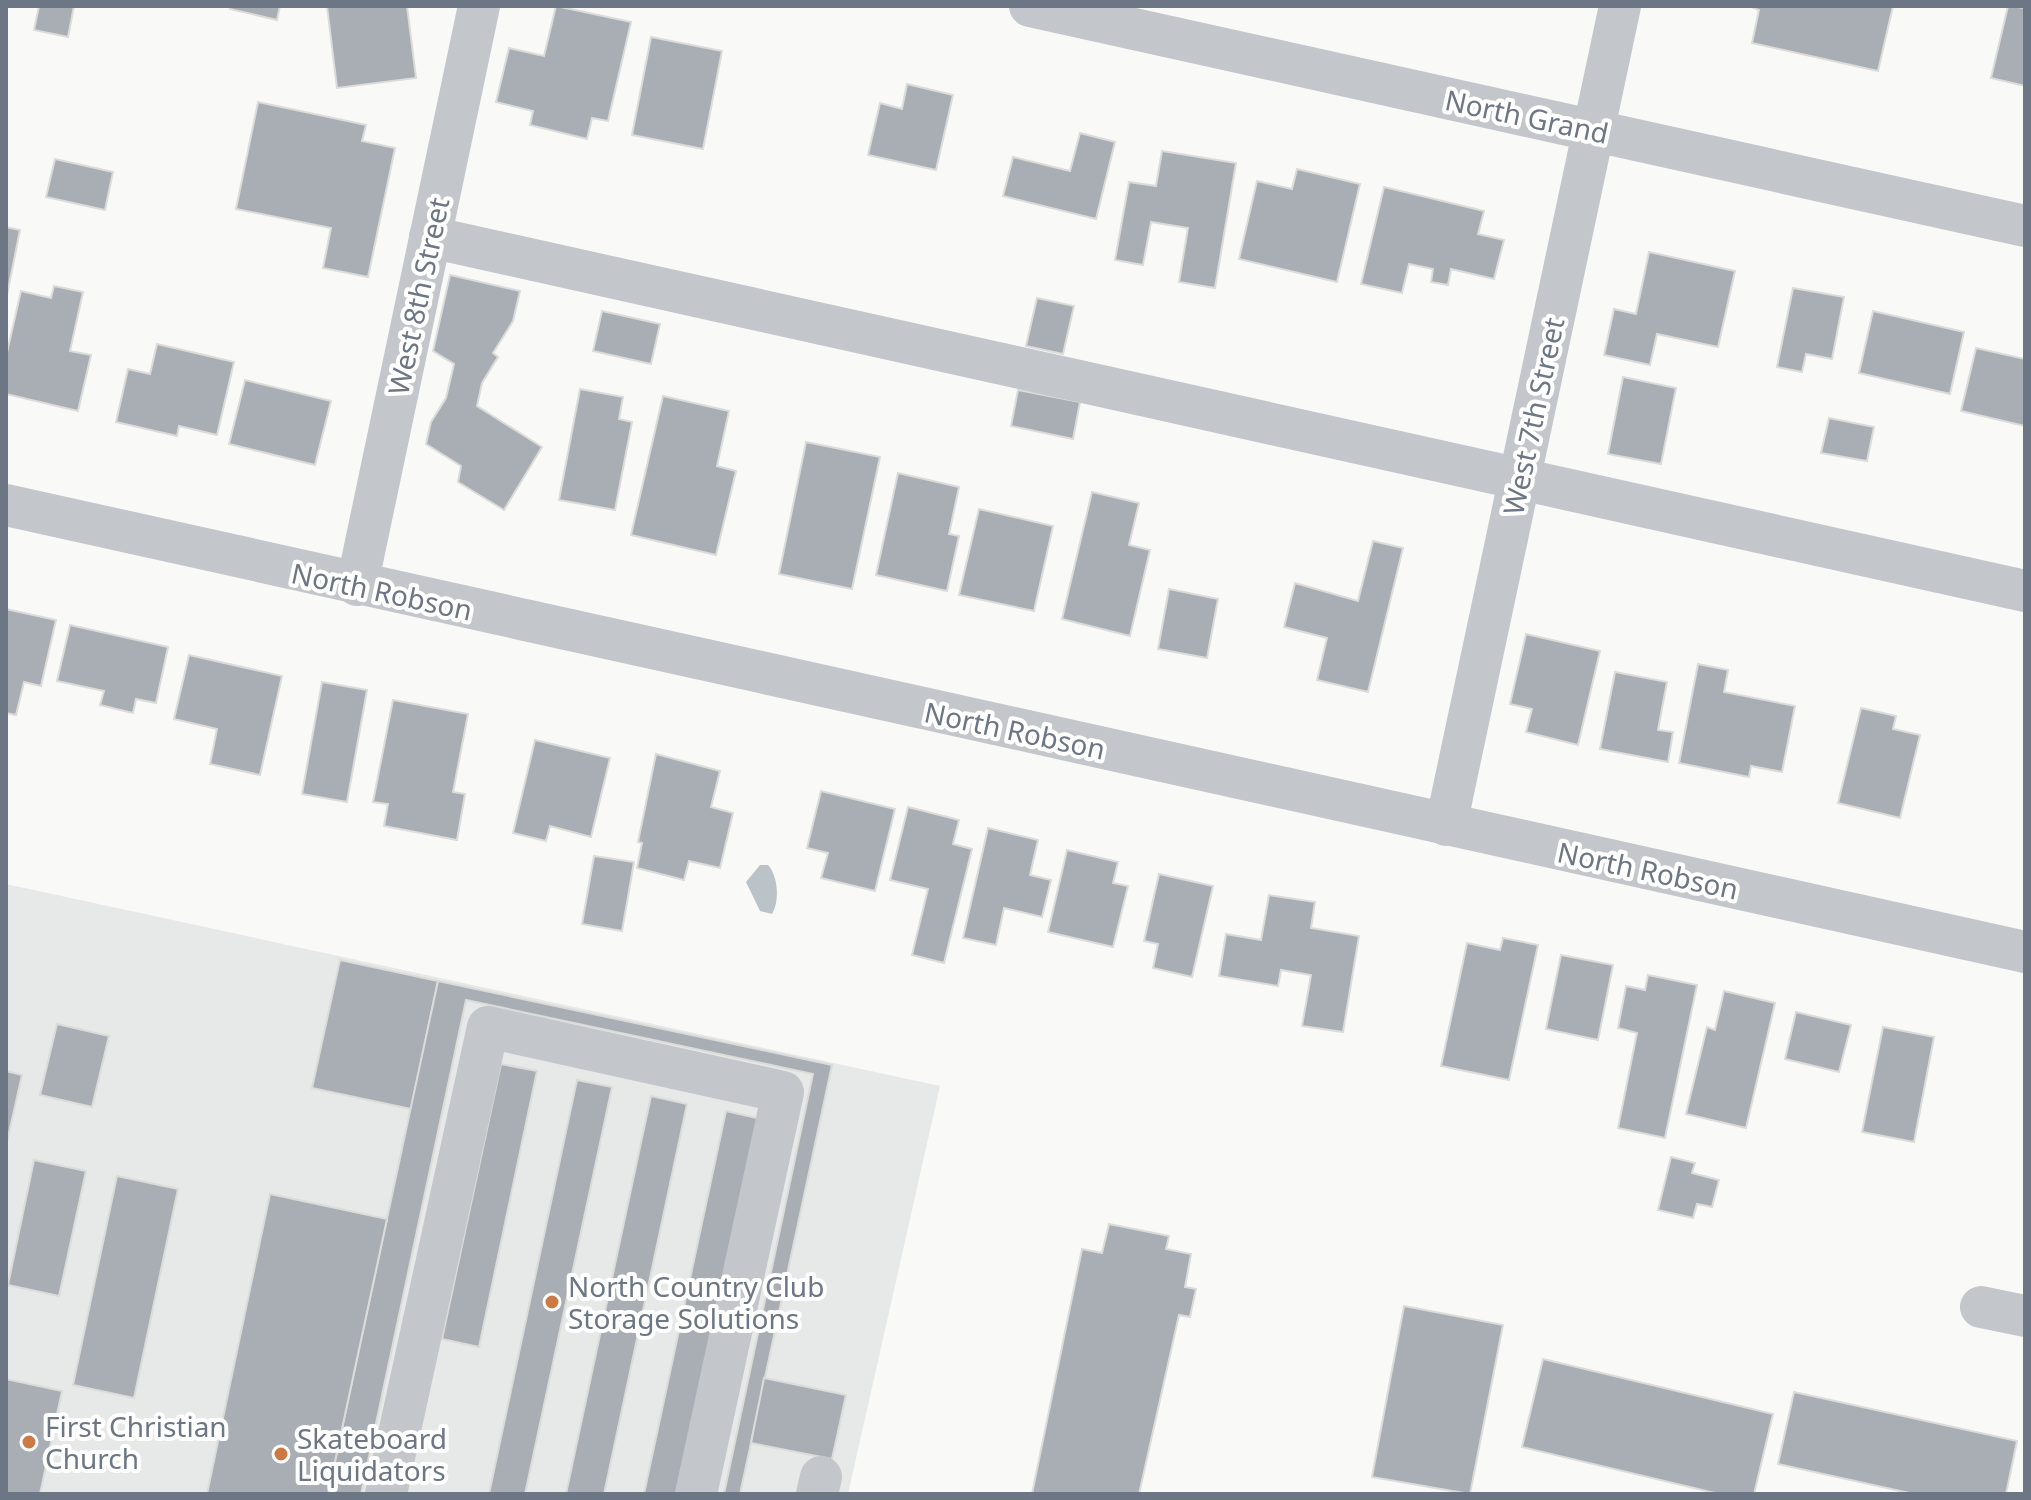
<svg xmlns="http://www.w3.org/2000/svg" width="2031" height="1500" viewBox="0 0 2031 1500" font-family="'Noto Sans',sans-serif">
	<style>
		.built { fill: #e7e8e8 }
		.water { fill: #bcc3c8 }
		.building { fill: #a9aeb5; stroke: #dbdbda; stroke-width: 2 }
		.lines { fill: none; stroke-linecap: round; stroke-linejoin: round }
		.minor { stroke: #c3c6ca; stroke-width: 42 }
		.poi-dot { fill: #cd7944; stroke: #fff; stroke-width: 3 }
		.labels { text-anchor: middle; dominant-baseline: central; stroke-width: 8; stroke-linejoin: round; paint-order: stroke }
		.street-label { font-size: 28px; fill: #6c7684; stroke: #fff }
		.poi-label { font-size: 28px; fill: #6c7684; stroke: #fff; text-anchor: start }
	</style>
	<rect width="100%" height="100%" fill="#f9f9f8"/>
	<path class="built" d="M6 884 940 1086 848 1494H6Z"/>
	<path class="water" d="M760 865H768C778 876 780 901 772 914L760 911 746 882Z"/>
	<g class="building">
		<path d="M39 6H74L68 37 34 30Z"/>
		<path d="M231 6H280L277 20 230 9Z"/>
		<path d="M327 6H407L416 78 337 88Z"/>
		<path d="M556 6 631 22 608 121 592 118 587 139 530 125 533 111 496 102 509 48 544 56Z"/>
		<path d="M1893 6 1878 71 1752 43 1759 10 1749 6Z"/>
		<path d="M2008 6 2025 8V86L1991 78Z"/>
		<path d="M651 37 722 51 703 149 632 135Z"/>
		<path d="M907 84 953 95 936 170 868 155 880 103 902 109Z"/>
		<path d="M258 102 366 125 362 141 395 148 368 277 323 268 331 228 236 209Z"/>
		<path d="M1080 133 1115 142 1096 219 1003 196 1013 157 1070 171Z"/>
		<path d="M1162 151 1236 163 1215 288 1179 282 1188 228 1151 222 1143 265 1115 260 1129 182 1156 186Z"/>
		<path d="M55 159 113 172 105 210 46 197Z"/>
		<path d="M1297 169 1360 184 1337 282 1239 259 1257 181 1292 189Z"/>
		<path d="M1384 187 1484 211 1478 234 1504 240 1494 279 1451 269 1448 285 1431 282 1433 269 1409 264 1402 293 1361 284Z"/>
		<path d="M6 227 20 230 6 300Z"/>
		<path d="M1649 252 1735 271 1718 347 1657 334 1650 365 1604 355 1614 309 1636 314Z"/>
		<path d="M450 275 520 291 513 321 493 353 498 357 482 383 477 406 542 447 504 510 458 482 461 466 426 444 431 422 446 398 454 364 433 351Z"/>
		<path d="M54 286 83 292 70 351 91 355 78 411 6 394V357L21 291 51 298Z"/>
		<path d="M1793 288 1844 297 1832 359 1806 354 1802 372 1777 367Z"/>
		<path d="M1037 298 1074 306 1063 354 1026 346Z"/>
		<path d="M602 311 660 324 651 364 593 351Z"/>
		<path d="M1873 311 1964 332 1950 394 1859 373Z"/>
		<path d="M157 344 234 362 217 435 179 426 177 436 116 422 128 369 150 374Z"/>
		<path d="M1976 348 2025 359V426L1961 411Z"/>
		<path d="M1623 377 1676 388 1661 464 1608 454Z"/>
		<path d="M245 380 331 401 315 465 229 444Z"/>
		<path d="M580 389 623 397 619 419 632 422 615 510 559 500Z"/>
		<path d="M1018 390 1080 402 1073 439 1011 426Z"/>
		<path d="M663 396 729 411 717 466 736 471 716 555 631 535Z"/>
		<path d="M1829 418 1874 427 1867 461 1821 453Z"/>
		<path d="M806 442 880 457 852 589 779 574Z"/>
		<path d="M898 473 959 487 949 534 959 536 947 591 876 575Z"/>
		<path d="M1092 492 1139 503 1129 545 1150 550 1130 636 1062 619Z"/>
		<path d="M979 509 1053 526 1034 611 959 595Z"/>
		<path d="M1373 541 1403 548 1368 692 1317 680 1327 638 1284 627 1295 583 1358 601Z"/>
		<path d="M1169 589 1218 599 1207 658 1158 649Z"/>
		<path d="M6 609 56 620 41 686 24 682 16 715 6 713Z"/>
		<path d="M70 625 168 647 156 703 136 699 133 713 100 705 104 691 57 681Z"/>
		<path d="M1526 634 1600 651 1578 745 1526 732 1532 709 1510 704Z"/>
		<path d="M189 655 282 676 260 775 210 764 217 729 174 719Z"/>
		<path d="M1698 664 1728 670 1724 692 1795 706 1782 772 1751 766 1749 777 1679 763Z"/>
		<path d="M1615 672 1667 682 1658 730 1673 732 1668 762 1600 749Z"/>
		<path d="M322 682 367 690 347 802 302 794Z"/>
		<path d="M393 700 468 714 453 792 465 794 457 840 384 826 388 804 373 802Z"/>
		<path d="M1861 708 1896 716 1893 729 1920 735 1900 818 1838 803Z"/>
		<path d="M535 740 610 758 591 837 550 826 546 841 513 833Z"/>
		<path d="M656 754 720 771 711 807 733 813 720 868 689 861 684 880 637 868 642 843 638 842Z"/>
		<path d="M821 791 895 809 875 891 821 878 828 853 807 848Z"/>
		<path d="M908 807 959 820 953 844 972 849 944 963 912 955 928 889 890 880Z"/>
		<path d="M988 828 1038 840 1030 875 1051 880 1042 917 1004 908 996 945 963 938Z"/>
		<path d="M1067 850 1118 862 1113 883 1128 886 1113 947 1048 932Z"/>
		<path d="M594 856 634 862 622 931 582 924Z"/>
		<path d="M1159 874 1213 886 1192 977 1153 968 1158 944 1144 941Z"/>
		<path d="M1269 895 1315 902 1311 928 1359 936 1343 1032 1302 1026 1311 975 1281 970 1278 986 1219 976 1226 934 1261 940Z"/>
		<path d="M1503 938 1538 945 1509 1080 1441 1066 1467 943 1500 950Z"/>
		<path d="M1561 955 1613 965 1598 1040 1546 1029Z"/>
		<path d="M340 960 438 981 411 1109 312 1088Z"/>
		<path d="M1648 975 1697 985 1665 1138 1618 1128 1637 1033 1618 1028 1626 986 1645 990Z"/>
		<path d="M438 981 832 1065 740 1494H724L813 1074 466 1000 361 1494H328Z"/>
		<path d="M1724 991 1775 1003 1746 1128 1686 1114 1707 1027 1715 1030Z"/>
		<path d="M1796 1012 1851 1025 1839 1072 1785 1059Z"/>
		<path d="M57 1024 109 1036 92 1107 40 1095Z"/>
		<path d="M1883 1027 1934 1037 1914 1142 1862 1132Z"/>
		<path d="M501 1064 537 1071 479 1347 442 1339Z"/>
		<path d="M6 1071 22 1075 6 1146Z"/>
		<path d="M577 1080 612 1087 525 1494H489Z"/>
		<path d="M651 1096 687 1104 604 1494H566Z"/>
		<path d="M726 1111 761 1119 681 1494H644Z"/>
		<path d="M1671 1157 1695 1163 1692 1173 1719 1180 1712 1207 1697 1204 1693 1218 1658 1210Z"/>
		<path d="M34 1160 86 1171 59 1296 8 1285Z"/>
		<path d="M117 1176 178 1189 134 1398 73 1385Z"/>
		<path d="M270 1194 387 1219 328 1494H207Z"/>
		<path d="M1109 1224 1169 1236 1166 1249 1191 1254 1185 1287 1196 1289 1190 1317 1179 1315 1139 1494H1032L1082 1249 1102 1253Z"/>
		<path d="M1404 1306 1503 1325 1470 1494 1372 1477Z"/>
		<path d="M1543 1359 1773 1414 1754 1494H1719L1522 1447Z"/>
		<path d="M764 1378 846 1395 832 1459 751 1443Z"/>
		<path d="M6 1379 62 1391 40 1494H6Z"/>
		<path d="M1794 1392 2017 1441 2006 1494H1914L1778 1464Z"/>
	</g>
	<g class="lines">
		<g class="minor">
			<path d="M1030 6 2025 226"/>
			<path d="M430 237 2025 591"/>
			<path d="M6 505 2025 952"/>
			<path d="M357 585 479 6"/>
			<path d="M1446 825 1620 6"/>
			<path d="M1981 1307 2025 1316"/>
			<path d="M386 1494 488 1027 783 1092 696 1494"/>
			<path d="M817 1494 821 1477"/>
		</g>
	</g>
	<g class="poi-dot">
		<circle cx="552" cy="1302" r="8"/>
		<circle cx="29" cy="1442" r="8"/>
		<circle cx="281" cy="1454" r="8"/>
	</g>
	<g class="labels">
		<g class="street-label">
			<text transform="translate(1527 116) rotate(12)">North Grand</text>
			<text transform="translate(418 296) rotate(-78)">West 8th Street</text>
			<text transform="translate(1533 416) rotate(-78)">West 7th Street</text>
			<text transform="translate(382 591) rotate(12)">North Robson</text>
			<text transform="translate(1015 730) rotate(12)">North Robson</text>
			<text transform="translate(1648 870) rotate(12)">North Robson</text>
		</g>
		<g class="poi-label">
			<text x="568" y="1286">North Country Club<tspan x="568" dy="32">Storage Solutions</tspan></text>
			<text x="45" y="1426">First Christian<tspan x="45" dy="32">Church</tspan></text>
			<text x="297" y="1438">Skateboard<tspan x="297" dy="32">Liquidators</tspan></text>
		</g>
	</g>
	<rect width="2031" height="1500" fill="none" stroke="#6c7684" stroke-width="16"/>
</svg>
